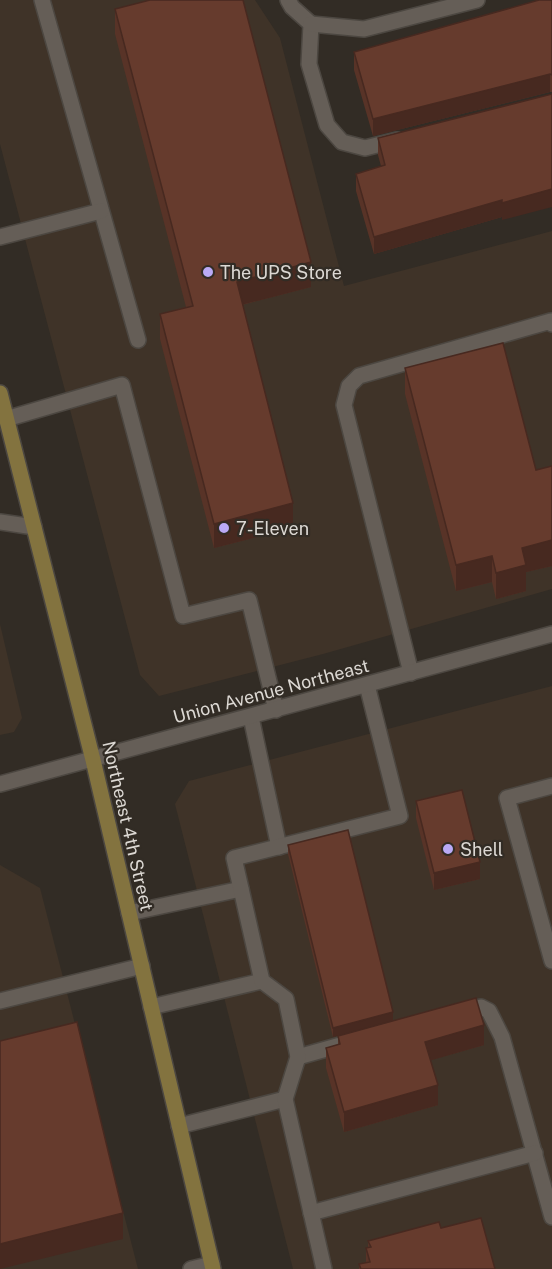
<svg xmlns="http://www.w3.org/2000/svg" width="552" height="1269" viewBox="0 0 552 1269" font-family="'Public Sans',sans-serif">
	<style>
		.built { fill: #3f3328 }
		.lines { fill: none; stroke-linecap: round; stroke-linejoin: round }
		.service-casing { stroke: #4c4741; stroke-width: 18 }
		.minor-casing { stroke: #4c4741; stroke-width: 18 }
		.tertiary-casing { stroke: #4c4741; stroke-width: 18 }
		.secondary-casing { stroke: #4c4741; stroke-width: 18 }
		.service { stroke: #655e57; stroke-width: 15 }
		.minor { stroke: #655e57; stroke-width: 15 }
		.tertiary { stroke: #655e57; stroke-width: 15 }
		.secondary { stroke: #83733f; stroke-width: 15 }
		.wall { fill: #583327 }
		.shaded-wall { fill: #472920 }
		.building { fill: #663b2d; stroke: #472920; stroke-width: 1.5 }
		.poi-dot { fill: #baaaf6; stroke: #322c25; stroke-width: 2 }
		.labels { text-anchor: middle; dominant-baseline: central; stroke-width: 4.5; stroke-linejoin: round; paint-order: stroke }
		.poi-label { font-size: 18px; fill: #dcd8d3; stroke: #322c25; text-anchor: start }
		.street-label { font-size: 18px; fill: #dcd8d3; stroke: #322c25 }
	</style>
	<rect width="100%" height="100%" fill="#322c25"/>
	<g class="built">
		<path d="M0 0H255L280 38 344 286 552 231V589L323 654 159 696 140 675 0 144Z"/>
		<path d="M0 624 22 718 14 732 0 735Z"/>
		<path d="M552 686V1269H293L175 804 189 781Z"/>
		<path d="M0 865 40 888 138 1269H0Z"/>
	</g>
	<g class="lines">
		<g class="service-casing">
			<g id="service">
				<path d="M42 0 138 340"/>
				<path d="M0 237 101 211"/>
				<path d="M6 419 122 385 183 616 249 600 276 710"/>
				<path d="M0 522 34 527"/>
				<path d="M411 673 344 405 349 386 359 376 551 321 552 324"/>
				<path d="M251 717 279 847"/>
				<path d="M552 786 507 798 552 961"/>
				<path d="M129 913 241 889"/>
				<path d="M0 1001 142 966"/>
				<path d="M151 1007 262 981"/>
				<path d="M460 1012 481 1007 489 1011 502 1037 552 1217"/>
				<path d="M298 1057 344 1044"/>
				<path d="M179 1126 285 1099"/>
				<path d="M311 1213 535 1153"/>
				<path d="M191 1269 212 1264"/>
				<path d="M324 1269 285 1099 298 1057 286 999 262 981 234 858 400 816 367 685"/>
			</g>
		</g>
		<g class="minor-casing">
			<g id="minor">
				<path d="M288 0 292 7 311 24 309 64 327 125 342 142 365 148 397 140"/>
				<path d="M311 24 364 29 477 0"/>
			</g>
		</g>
		<g class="tertiary-casing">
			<path id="tertiary" d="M0 784 552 634"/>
		</g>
		<g class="secondary-casing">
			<path id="secondary" d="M0 393 93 760 213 1269"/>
		</g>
		<use href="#service" class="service"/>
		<use href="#minor" class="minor"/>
		<use href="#tertiary" class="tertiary"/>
		<use href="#secondary" class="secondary"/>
	</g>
	<g class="wall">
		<path d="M552 0V92H550L373 136 354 70V52Z"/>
		<path d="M115 9 311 287 242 305 293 528 214 548 160 339V314L186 307 115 34Z"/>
		<path d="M552 94 502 220V217L374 254 356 191V174L381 166 378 155V138Z"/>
		<path d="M405 368 536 470 552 466V566L526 572V591L496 599 492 582 456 591 405 394Z"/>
		<path d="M416 801 480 879 434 890 416 818Z"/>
		<path d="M288 845 393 1012 333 1037 288 854Z"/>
		<path d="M338 1036 484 1045 431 1060 438 1105 344 1132 326 1068V1048L338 1045Z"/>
		<path d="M441 1228 495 1269H359V1264L366 1263V1248H368V1241Z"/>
	</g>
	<g class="shaded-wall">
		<path d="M550 74V92L373 136V119Z"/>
		<path d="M552 189V207L502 220V203Z"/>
		<path d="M502 200V217L374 254V237Z"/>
		<path d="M311 262V287L237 306V282Z"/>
		<path d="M293 503V528L214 548V524Z"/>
		<path d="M552 540V566L526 572V591L496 599V573L522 548Z"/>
		<path d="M492 556V582L456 591V565Z"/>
		<path d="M480 862V879L434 890V873Z"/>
		<path d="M393 1012V1021L333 1037V1028Z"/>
		<path d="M484 1025V1045L425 1062V1042Z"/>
		<path d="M438 1085V1105L344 1132V1112Z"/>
		<path d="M123 1213V1239L0 1269V1244Z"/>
	</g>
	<g class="building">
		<path d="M150 0H243L311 262 237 282 293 503 214 524 160 314 193 306 115 9Z"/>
		<path d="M539 0H552V75L550 74 373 119 354 52Z"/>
		<path d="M552 94V189L502 203V200L374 237 356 174 385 165 378 138Z"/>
		<path d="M503 343 536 470 552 466V540L522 548 526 565 496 573 492 556 456 565 405 368Z"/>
		<path d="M462 790 480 862 434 873 416 801Z"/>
		<path d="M348 830 393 1012 333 1028 288 845Z"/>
		<path d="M476 998 484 1025 425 1042 438 1085 344 1112 326 1048 340 1044 338 1036Z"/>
		<path d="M77 1022 123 1213 0 1244V1041Z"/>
		<path d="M481 1218 495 1269H361L359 1264 370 1262 366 1248 371 1247 368 1241 439 1222 441 1228Z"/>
	</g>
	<g class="poi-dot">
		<circle cx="208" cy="272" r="6"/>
		<circle cx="224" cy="528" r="6"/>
		<circle cx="448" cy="849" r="6"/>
	</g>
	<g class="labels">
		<g class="poi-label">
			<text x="220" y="272">The UPS Store</text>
			<text x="236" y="528">7-Eleven</text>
			<text x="460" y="849">Shell</text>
		</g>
		<g class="street-label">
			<text transform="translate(271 691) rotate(-15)">Union Avenue Northeast</text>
			<text transform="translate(128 826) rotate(77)">Northeast 4th Street</text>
		</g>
	</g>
</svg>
